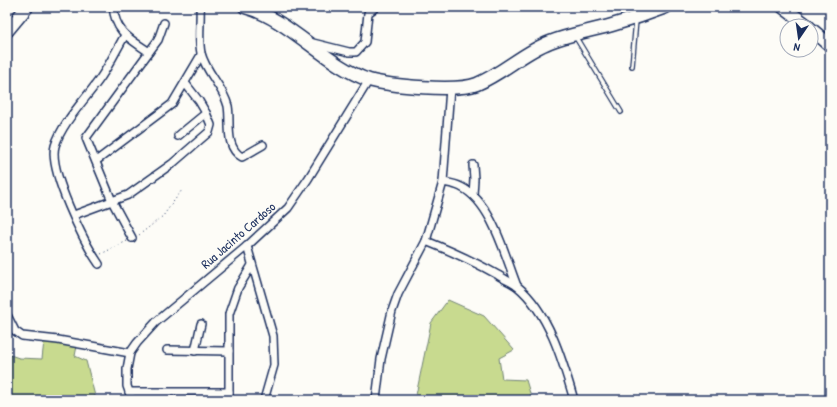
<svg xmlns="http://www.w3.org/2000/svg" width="837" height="407" viewBox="0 0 837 407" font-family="'Patrick Hand',sans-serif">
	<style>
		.green { fill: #c8da8f; stroke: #728476 }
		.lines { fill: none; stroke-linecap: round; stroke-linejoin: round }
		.service-casing { stroke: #1b2f5e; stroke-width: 6 }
		.minor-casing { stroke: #1b2f5e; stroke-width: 10 }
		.primary-casing { stroke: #1b2f5e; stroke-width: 15 }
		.path { stroke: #1b2f5e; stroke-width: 1; stroke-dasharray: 1 3; stroke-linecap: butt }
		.service { stroke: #fdfcf7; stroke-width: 3.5 }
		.minor { stroke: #fdfcf7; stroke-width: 7 }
		.primary { stroke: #fdfcf7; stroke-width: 12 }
		.labels { text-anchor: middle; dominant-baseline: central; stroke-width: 3; stroke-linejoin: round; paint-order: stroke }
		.street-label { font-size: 13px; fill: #1b2f5e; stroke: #fdfcf7 }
	</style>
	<rect width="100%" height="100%" fill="#fdfcf7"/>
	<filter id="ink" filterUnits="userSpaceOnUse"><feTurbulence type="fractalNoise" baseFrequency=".025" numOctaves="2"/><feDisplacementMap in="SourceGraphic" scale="8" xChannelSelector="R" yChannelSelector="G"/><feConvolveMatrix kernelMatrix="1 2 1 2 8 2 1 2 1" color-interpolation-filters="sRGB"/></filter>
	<g filter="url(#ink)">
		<g class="green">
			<path d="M448 300 484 316 514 350 499 358 502 379 526 380 532 400H415L431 323Z"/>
			<path d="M44 341 77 346 75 356 86 361 96 400H7V354L19 358 42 359Z"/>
		</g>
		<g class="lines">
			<g class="service-casing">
				<g id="service">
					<path d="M575 36 621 112"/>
					<path d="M632 66 636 20"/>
				</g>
			</g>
			<g class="minor-casing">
				<g id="minor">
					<path d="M113 7C116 33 129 38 149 52L158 40 164 23"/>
					<path d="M200 7C201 22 198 39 201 53 206 73 223 86 228 106 231 122 224 147 242 157L263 145"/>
					<path d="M313 43 349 52H356L365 42 368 13 376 7"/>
					<path d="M178 136 206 113 199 101 185 83"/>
					<path d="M96 161 172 104 201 55"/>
					<path d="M443 182C449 183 456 184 461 187 492 202 505 256 517 286"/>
					<path d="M473 195 474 179 473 165"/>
					<path d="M74 215 128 195 173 163 209 132 211 125 206 113"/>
					<path d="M132 238 112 201 86 138 149 52"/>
					<path d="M426 241C451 251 475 262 498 275 504 279 511 282 517 286 549 312 563 362 574 400"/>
					<path d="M247 246 273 336 274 365 264 400"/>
					<path d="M99 264C85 244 48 170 55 146 62 122 87 98 101 77 110 64 117 49 125 35"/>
					<path d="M7 315 15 331 22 336 58 340 130 353"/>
					<path d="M167 350 229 351"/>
					<path d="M195 351 201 324"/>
					<path d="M129 392H229"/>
					<path d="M132 400 127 386V369L130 353 137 343 156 322 247 246 288 208 308 179 369 80"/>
					<path d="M229 400V314L238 288 252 265"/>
					<path d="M376 400 381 359 392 311 398 294 426 241 443 182 450 88"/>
				</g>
			</g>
			<g class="primary-casing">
				<g id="primary">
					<path d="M245 7C290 19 326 66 369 80 390 86 457 92 477 84 503 73 524 52 550 42 570 34 591 31 612 25 630 20 648 14 666 7"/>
					<path d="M783 7 808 26"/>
					<path d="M811 29 830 45"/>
					<path d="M7 31 27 7"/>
				</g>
			</g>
			<g class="path">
				<path d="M139 235 163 216 182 190"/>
				<path d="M101 254 127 241"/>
			</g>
			<use href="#service" class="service"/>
			<use href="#minor" class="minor"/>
			<use href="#primary" class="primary"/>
		</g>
	</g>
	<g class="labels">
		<g class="street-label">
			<text transform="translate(238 235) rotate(-41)">Rua Jacinto Cardoso</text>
		</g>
	</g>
	<rect width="837" height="407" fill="none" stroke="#fdfcf7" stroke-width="24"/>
	<rect x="12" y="12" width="813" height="383" fill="none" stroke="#1b2f5e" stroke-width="1.5" filter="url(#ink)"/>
	<g transform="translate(799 38) rotate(193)"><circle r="19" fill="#fdfcf7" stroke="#a3aaba"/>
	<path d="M0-3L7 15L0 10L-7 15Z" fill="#1b2f5e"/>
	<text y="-6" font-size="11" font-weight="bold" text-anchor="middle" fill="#1b2f5e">N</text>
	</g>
</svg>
